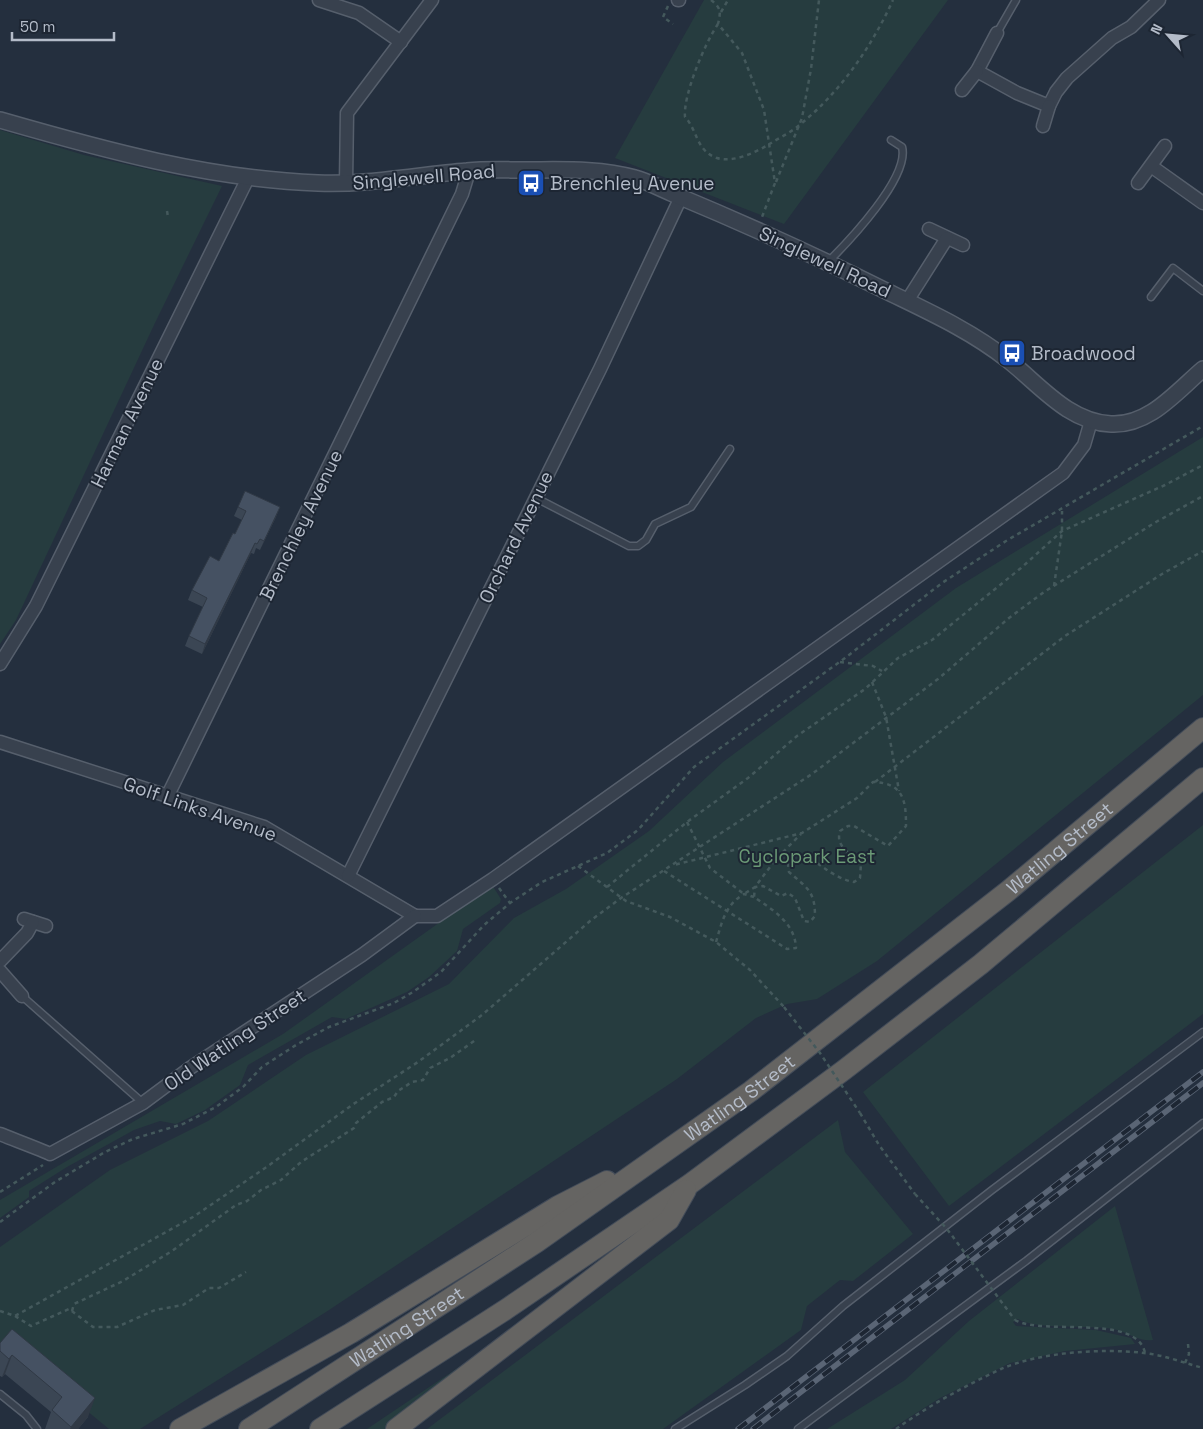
<svg xmlns="http://www.w3.org/2000/svg" width="1203" height="1429" viewBox="0 0 1203 1429" font-family="'Space Grotesk',sans-serif">
	<style>
		.green { fill: #263c3f }
		.lines { fill: none; stroke-linecap: round; stroke-linejoin: round }
		.service-casing { stroke: #565f6c; stroke-width: 9 }
		.minor-casing { stroke: #565f6c; stroke-width: 15 }
		.tertiary-casing { stroke: #565f6c; stroke-width: 18 }
		.trunk-casing { stroke: #434c59; stroke-width: 22 }
		.path { stroke: #44595c; stroke-width: 2.5; stroke-dasharray: 4 4; stroke-linecap: butt }
		.service { stroke: #38414e; stroke-width: 6 }
		.minor { stroke: #38414e; stroke-width: 12 }
		.tertiary { stroke: #38414e; stroke-width: 15 }
		.trunk { stroke: #656462; stroke-width: 20 }
		.rail-casing { stroke: #5a6575; stroke-width: 5.5 }
		.rail { stroke: #1d2633; stroke-width: 4; stroke-dasharray: 11; stroke-linecap: butt }
		.path-bridge { stroke: #44595c; stroke-width: 2.5; stroke-dasharray: 4 4; stroke-linecap: butt }
		.wall { fill: #3b4654 }
		.shaded-wall { fill: #303945 }
		.building { fill: #455162; stroke: #303945 }
		.labels { text-anchor: middle; dominant-baseline: central; stroke-width: 4; stroke-linejoin: round; paint-order: stroke }
		.street-label { font-size: 19px; fill: #b4bcc9; stroke: #1d2633 }
		.poi-label { font-size: 19px; fill: #b4bcc9; stroke: #1d2633; text-anchor: start }
		.park-label { font-size: 19px; fill: #6b9a76; stroke: #1d2633 }
	</style>
	<rect width="100%" height="100%" fill="#242f3e"/>
	<g class="green">
		<path d="M704 0H948L784 224 615 158Z"/>
		<path d="M0 130 84 155 222 186 154 325 16 620 0 644Z"/>
		<path d="M1203 437V695L877 961 817 999 787 1004 756 1018 677 1079 326 1312 140 1429H109L3 1342H0V1247L110 1170 208 1121 306 1055 449 984 514 918 566 889 649 831 723 762 956 588Z"/>
		<path d="M1203 825V1014L949 1206 863 1092Z"/>
		<path d="M492 885 501 899 500 903 463 929 457 951 429 977 407 992 346 1019 332 1017 248 1065 240 1085 205 1110 176 1124 160 1121 134 1130 67 1167 29 1191V1197L0 1218V1200L283 1034Z"/>
		<path d="M838 1120 845 1152 913 1234 853 1281 840 1280 807 1306 801 1330 663 1429H427Z"/>
		<path d="M1115 1206 1153 1340C1139 1342 1128 1332 1113 1329 1089 1325 1037 1330 1018 1319L1013 1322 1016 1326 1096 1330 1131 1338 1135 1344 1065 1351 1010 1363 940 1398 891 1429H827L905 1380 969 1321Z"/>
		<path d="M505 1336 390 1429H367Z"/>
	</g>
	<g class="lines">
		<g class="service-casing">
			<g id="service">
				<path d="M997 33 1016 0"/>
				<path d="M828 262C849 241 910 177 902 147L891 140"/>
				<path d="M1151 297 1173 268 1203 291"/>
				<path d="M536 498 629 546H638L646 540 655 524 691 507 730 449"/>
				<path d="M22 996 143 1103"/>
				<path d="M0 1394 26 1415 37 1429"/>
				<path d="M675 1429 745 1385 787 1356 843 1306 992 1190 1203 1032"/>
				<path d="M798 1429 1026 1261 1203 1123"/>
			</g>
		</g>
		<g class="minor-casing">
			<g id="minor">
				<path d="M319 0 359 13 401 42"/>
				<path d="M678 0H679"/>
				<path d="M997 33 977 71 1017 93 1049 106 1056 92 1067 78 1112 38 1131 27 1159 0"/>
				<path d="M962 90 977 71"/>
				<path d="M1043 126 1049 106"/>
				<path d="M1151 166 1203 203"/>
				<path d="M346 183 347 113 432 0"/>
				<path d="M1138 183 1165 146"/>
				<path d="M929 229 963 245"/>
				<path d="M907 301 947 238"/>
				<path d="M0 664 36 606 248 178"/>
				<path d="M0 742 264 827 415 916"/>
				<path d="M167 797 462 194 469 171"/>
				<path d="M348 876 600 369 681 197"/>
				<path d="M415 916H437L493 879 1063 473 1084 445 1091 421"/>
				<path d="M24 919 46 926"/>
				<path d="M0 961 27 933 33 922"/>
				<path d="M0 971 22 996"/>
				<path d="M0 1134C7 1137 47 1152 50 1154L143 1103 190 1068 362 955 415 916"/>
			</g>
		</g>
		<g class="tertiary-casing">
			<path id="tertiary" d="M0 120C104 150 209 179 318 183 368 185 417 175 467 171 486 169 506 170 525 170 562 170 599 168 635 178 647 181 659 188 671 193 743 223 814 255 884 290 927 311 970 330 1008 360 1039 384 1068 422 1111 424 1149 426 1176 392 1203 369"/>
		</g>
		<g class="trunk-casing">
			<g id="trunk">
				<path d="M180 1429 351 1333 558 1206 607 1181"/>
				<path id="s1" d="M249 1429 537 1242 751 1091 1008 891 1203 728"/>
				<path d="M320 1429 505 1310 690 1184 844 1070 981 964 1203 778"/>
				<path d="M396 1429 669 1220 686 1190"/>
			</g>
		</g>
		<g class="path">
			<path d="M711 0C721 8 721 11 718 24L742 53 764 110 775 183 762 217"/>
			<path d="M668 6 663 17 673 24"/>
			<path d="M721 12 728 0"/>
			<path d="M718 24C705 43 683 95 685 117 698 131 696 151 717 158 733 163 754 153 768 145 777 139 788 134 797 127 839 94 871 48 893 0"/>
			<path d="M776 182 802 118 811 69 819 0"/>
			<path d="M167 211 168 217"/>
			<path d="M1054 586 1062 531V511"/>
			<path d="M840 662 873 666 882 671"/>
			<path d="M872 682 886 717 899 791"/>
			<path d="M875 782 1065 636 1162 574 1203 551"/>
			<path d="M687 822 710 868 744 894 755 887 776 859 801 834"/>
			<path d="M578 866 626 901 670 917 716 942 750 970 784 1007"/>
			<path d="M664 871 787 949 796 948C795 923 773 910 754 897L755 887 763 886 781 896 788 893 795 898 804 921 810 922 815 916C815 891 807 888 789 872L788 864 795 854C812 853 829 878 854 882L860 878 861 864C851 852 835 848 840 831L848 826H854L888 846 906 826C906 801 904 783 873 782L857 798 802 833 674 865"/>
			<path d="M607 887 687 822 748 778 797 736 865 689 898 658 932 640 1021 568 1062 531 1165 485 1203 465"/>
			<path d="M499 888 510 903"/>
			<path d="M716 942C722 922 725 905 744 894L754 897"/>
			<path d="M860 1113 879 1145 915 1194"/>
			<path d="M0 1192 43 1165"/>
			<path d="M0 1222 55 1182 105 1152 133 1139 183 1124 216 1107 243 1087 262 1067 296 1045 329 1027 394 1003 413 992 441 972 484 925 510 903 542 882 607 853 638 830 694 767 845 658 942 583 1006 541 1203 426"/>
			<path d="M0 1311 15 1316 193 1217 268 1166 352 1105 418 1062 482 1015 590 921 621 898 812 774 938 679 1009 618 1044 592 1156 522 1203 496"/>
			<path d="M72 1311 74 1304 123 1281 172 1251 236 1205 247 1201 261 1190 281 1180 301 1162 354 1128 356 1123 382 1102 394 1097 398 1091 412 1082 423 1080 430 1068 450 1058 477 1039"/>
			<path d="M15 1316 31 1326 69 1309 93 1327H117L155 1310 183 1305 209 1288H219L246 1272"/>
			<path d="M1015 1320C1042 1336 1137 1313 1145 1353"/>
			<path d="M1185 1363 1189 1354 1188 1344"/>
			<path d="M896 1429C928 1406 965 1386 1001 1369 1040 1352 1103 1348 1144 1353 1164 1355 1184 1363 1203 1368"/>
		</g>
		<use href="#service" class="service"/>
		<use href="#minor" class="minor"/>
		<use href="#tertiary" class="tertiary"/>
		<use href="#trunk" class="trunk"/>
		<g class="rail-casing">
			<g id="rail">
				<path d="M738 1429 1203 1072"/>
				<path d="M753 1429 1203 1083"/>
			</g>
		</g>
		<use href="#rail" class="rail"/>
		<g class="path-bridge">
			<path d="M784 1007 820 1053 860 1113"/>
			<path d="M915 1194 947 1229 1015 1320"/>
		</g>
	</g>
	<g class="wall">
		<path d="M238 507H280L276 517 260 550 256 548 254 554 251 553 202 654 185 646 189 636 203 607 188 600 192 590 219 561 235 534 242 520 234 516Z"/>
		<path d="M0 1343 88 1417 78 1429H45L51 1412 5 1374 2 1377 0 1376Z"/>
	</g>
	<g class="shaded-wall">
		<path d="M280 507 276 517 260 550 264 541Z"/>
		<path d="M255 543 251 553 202 654 205 644Z"/>
		<path d="M12 1355 5 1374 2 1377 9 1359Z"/>
		<path d="M95 1398 88 1417 78 1429H70L71 1427Z"/>
	</g>
	<g class="building">
		<path d="M245 491 280 507 264 541 260 539 257 544 255 543 205 644 189 636 207 598 192 590 210 556 219 561 233 533 235 534 246 511 238 507Z"/>
		<path d="M12 1329 95 1398 71 1427 52 1410 62 1397 12 1355 9 1359 0 1351V1343Z"/>
	</g>
	<defs>
		<g id="bus-square" transform="scale(1.4375)"><rect x="-9" y="-9" width="18" height="18" rx="4" fill="#1a4fb4" stroke="#1d2633"/><path d="M-5-6H5V4H4V6H2V4H-2V6H-4V4H-5ZM-3.5-4V0h7V-4ZM-3.5 1.2v1.5H-2V1.2ZM2 1.2v1.5H3.5V1.2Z" fill="#fff"/></g>
	</defs>
	<g fill-rule="evenodd">
		<use href="#bus-square" x="531" y="183"/>
		<use href="#bus-square" x="1012" y="353"/>
	</g>
	<g class="labels">
		<g class="street-label">
			<text transform="translate(424 177) rotate(-5)">Singlewell Road</text>
			<text transform="translate(825 262) rotate(25)">Singlewell Road</text>
			<text transform="translate(127 423) rotate(-64)">Harman Avenue</text>
			<text transform="translate(301 525) rotate(-64)">Brenchley Avenue</text>
			<text transform="translate(516 537) rotate(-64)">Orchard Avenue</text>
			<text transform="translate(200 809) rotate(19)">Golf Links Avenue</text>
			<text stroke="none"><textPath href="#s1" startOffset="998">Watling Street</textPath></text>
			<text transform="translate(235 1040) rotate(-34)">Old Watling Street</text>
			<text stroke="none"><textPath href="#s1" startOffset="592">Watling Street</textPath></text>
			<text stroke="none"><textPath href="#s1" startOffset="188">Watling Street</textPath></text>
		</g>
		<g class="poi-label">
			<text x="550" y="183">Brenchley Avenue</text>
			<text x="1031" y="353">Broadwood</text>
		</g>
		<g class="park-label">
			<text x="807" y="856">Cyclopark East</text>
		</g>
	</g>
	<g transform="translate(1168 35) rotate(297)" stroke="#1d2633" stroke-width="4" paint-order="stroke">
	<path d="M0-4L9 19L0 12L-9 19Z" fill="#b4bcc9"/>
	<text y="-8" font-size="14" font-weight="bold" text-anchor="middle" fill="#b4bcc9">N</text>
	</g>
	<path d="M12 32v8h102v-8" fill="none" stroke="#b4bcc9" stroke-width="2.5"/>
	<text x="20" y="32" font-size="15" fill="#b4bcc9" stroke="#1d2633" stroke-width="4" paint-order="stroke">50 m</text>
</svg>
